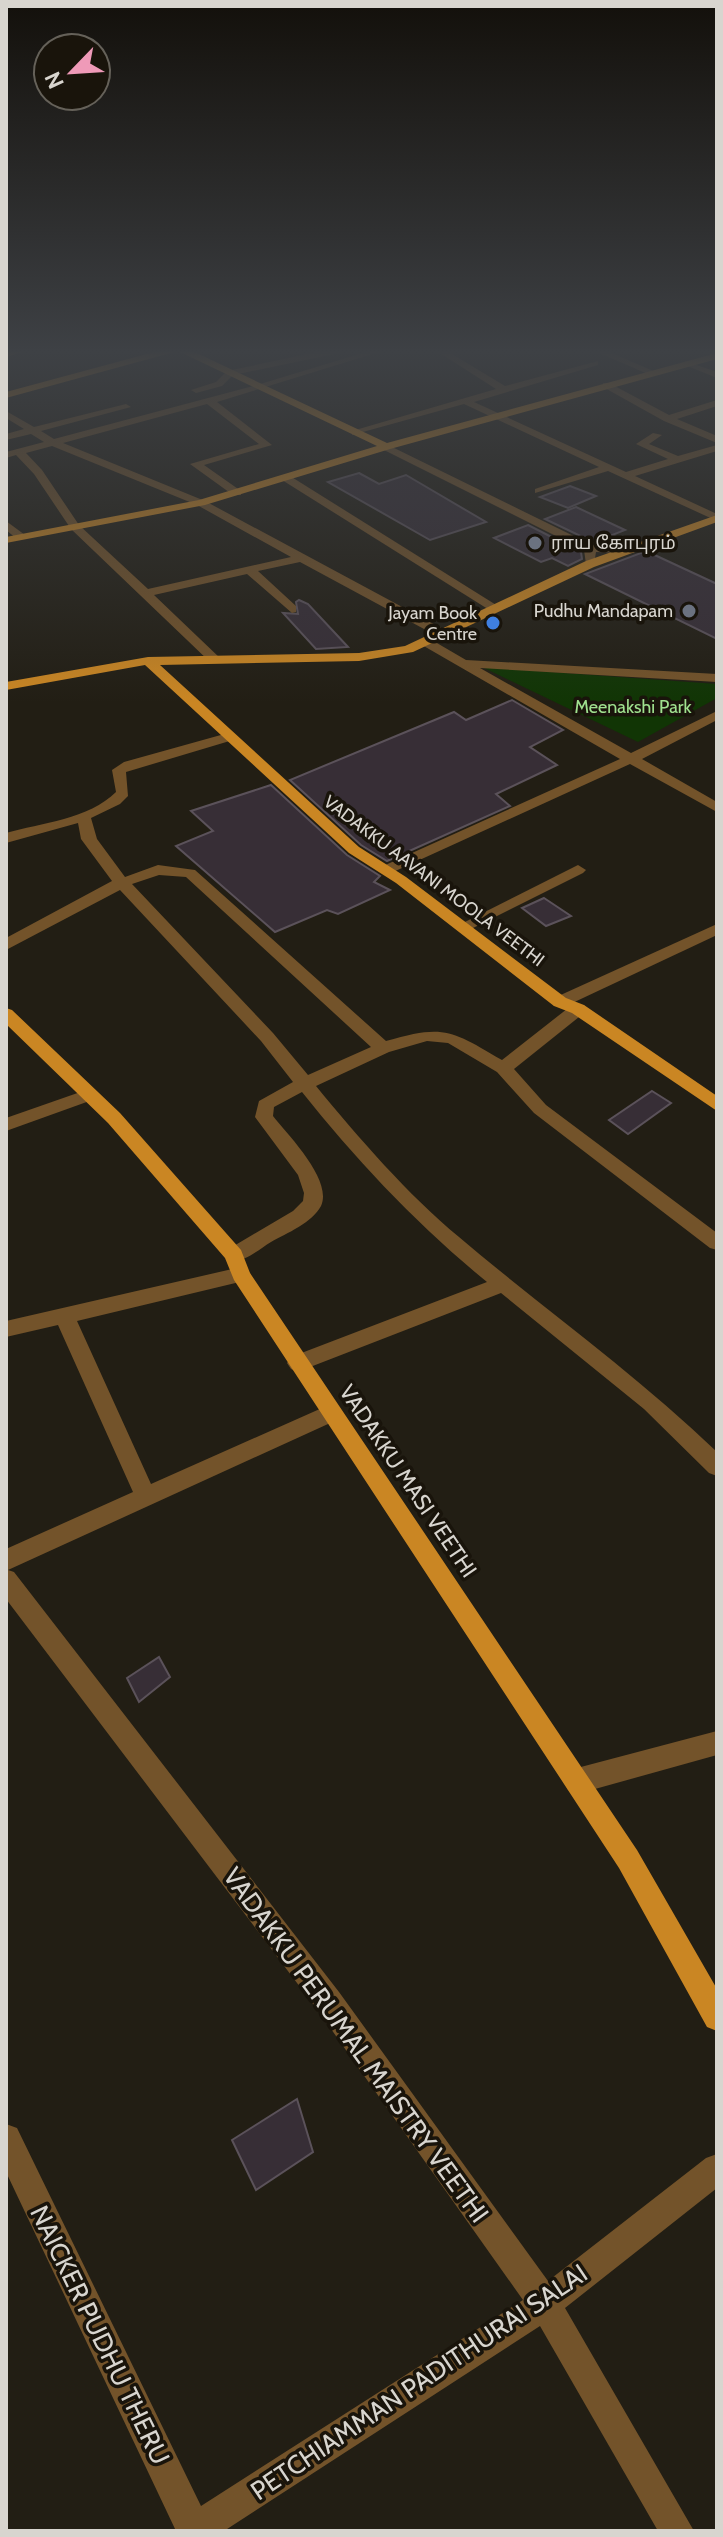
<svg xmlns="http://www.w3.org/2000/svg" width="723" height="2537" viewBox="0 0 723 2537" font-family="Cabin,'Noto Sans Tamil',sans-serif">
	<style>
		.green { fill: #113505 }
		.building { fill: #372e36; stroke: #5b525a; stroke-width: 2 }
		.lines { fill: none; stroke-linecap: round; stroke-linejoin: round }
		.minor { fill: #73532a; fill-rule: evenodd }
		.major { fill: #ca8623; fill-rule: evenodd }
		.highway { fill: #ed9a15; fill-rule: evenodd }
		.worship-dot { fill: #6b7280; stroke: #19140b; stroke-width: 3 }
		.shop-dot { fill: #3f7fe0; stroke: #19140b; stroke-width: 3 }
		.labels { text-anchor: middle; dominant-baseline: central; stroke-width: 7; stroke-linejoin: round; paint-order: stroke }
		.far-poi-label { font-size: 18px; fill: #d8d5cf; stroke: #19140b; text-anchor: end }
		.far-park-label { font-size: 18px; fill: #a0e18f; stroke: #19140b }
		.far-street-label { font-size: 18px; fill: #d8d5cf; stroke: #19140b }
		.street-label { font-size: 22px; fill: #d8d5cf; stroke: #19140b }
		.near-street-label { font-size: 26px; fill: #d8d5cf; stroke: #19140b }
	</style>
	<rect width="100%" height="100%" fill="#221e14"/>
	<path class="green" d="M482 667 717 684V698L638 742Z"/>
	<g class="building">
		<path d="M359 473 379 484 406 475 486 522 430 540 328 482Z"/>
		<path d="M570 486 596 496 568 508 540 497Z"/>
		<path d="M576 507 625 530 612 535 629 543 593 542 545 519Z"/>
		<path d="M528 525 581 552 582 559 568 566 552 558 541 562 494 538Z"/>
		<path d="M646 551 717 584V639L585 574Z"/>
		<path d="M299 600 308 604 348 647 316 649 283 613 298 614 296 602Z"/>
		<path d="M512 700 563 730 530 747 557 765 496 794 510 806 387 861 361 845 290 780 454 712 466 720Z"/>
		<path d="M271 785 347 855 380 876 374 882 390 890 338 914 327 910 275 932 176 846 213 831 191 811Z"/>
		<path d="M544 898 571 916 546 926 522 908Z"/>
		<path d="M652 1091 671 1103 628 1134 609 1120Z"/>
		<path d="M159 1657 170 1677 139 1702 127 1678Z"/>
		<path d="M297 2099 313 2152 256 2190 232 2140Z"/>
	</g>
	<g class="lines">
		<g class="minor">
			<path d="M336 348 339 353 233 375 222 386 196 393 191 390 216 382 227 371Z"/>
			<path d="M379 348H392L217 402 272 445 204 465 241 491V495H233L190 464 259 444 207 404 63 443 205 501 445 630V636H437L300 562 258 571 296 606V612L292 613 247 574 154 595 221 659 210 662 71 529 34 474 16 455 6 458V452L44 442 31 434 6 440V434L24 429 6 418V411L34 427 126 404 131 407 41 431 54 439 257 385ZM52 446 197 505 291 557 148 589 79 525 42 470 26 453Z"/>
			<path d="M432 348H442L505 386 598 361V365L474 402 626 472 668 459 636 444 653 433 662 435 649 444 678 456 717 445V451L635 476 717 514V521L608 471 535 493V489L599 467 464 404 352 435V431L496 389Z"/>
			<path d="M588 348H600L658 373 650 375Z"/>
			<path d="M685 361 717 372V378L685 365Z"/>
			<path d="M603 383H609L669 415 717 400V406L677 419 717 436V443L664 421 603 387Z"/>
			<path d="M386 444 592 545 629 547 635 550 629 553 596 552 594 564H586L584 550 382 449V445Z"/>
			<path d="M282 476H290L501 608 491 611 282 480Z"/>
			<path d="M6 521 25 535V539H17L6 530Z"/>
			<path d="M422 639H430L466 660 717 674V682L480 668 631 753 717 711V720L642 759 717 802V812L630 764 391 873H381V867L620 759 422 645Z"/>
			<path d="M228 733 235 737 233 740 126 772 128 796 120 804 91 818 97 839 125 877 158 865 195 870 386 1041C444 1024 451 1030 502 1060L572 1005H584L586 1009 584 1013 514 1069 546 1105 717 1233V1250L710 1248 534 1113 497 1072 448 1043 427 1041 389 1052 316 1086C358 1137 408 1195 459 1237 545 1310 635 1373 717 1452V1476L709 1473 644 1409 501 1293 305 1369 298 1372 291 1369 287 1363 291 1357 487 1282C418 1226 357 1161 302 1092L274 1107 273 1116C288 1135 333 1180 321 1206 312 1223 287 1233 271 1242 258 1250 242 1265 227 1260L224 1255 227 1250 293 1211 303 1201 304 1193 298 1175 255 1117 259 1101 293 1082 261 1041 120 890 6 950V938L112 881 81 839 78 823 6 843V833C41 823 89 819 116 792L112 770 124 762ZM159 875 186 877 371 1047 308 1075 273 1033 132 884Z"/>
			<path d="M578 865 586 870 583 873 469 930 463 932 455 927Z"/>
			<path d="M717 924V935L566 1006H554L552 1002 554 998Z"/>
			<path d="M89 1089 98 1095 95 1099 6 1131V1118Z"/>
			<path d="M241 1267 248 1270 251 1275 248 1280 77 1321 151 1484 331 1404 339 1407 342 1413 339 1419 8 1570 14 1572 339 1992 548 2281 706 2158 717 2154V2188L565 2308 694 2531H658L540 2326 224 2531H176L6 2172V2124L17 2128 201 2506 523 2300 319 2012 6 1599V1549L133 1492 58 1325 6 1337V1321Z"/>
			<path d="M717 1731V1755L577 1794 568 1790 564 1781 568 1772 577 1768Z"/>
		</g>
		<g class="major">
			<path d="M169 348H186L387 443 717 353V359L390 449 205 505 6 543V537L199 500 377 446 178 351 6 398V392Z"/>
			<path d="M717 515V522L594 567 413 652 359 661 160 665 359 847 406 877 566 998 584 1005 717 1096V1111L572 1013 554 1006 396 883 349 853 145 665 6 690V682L148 657 359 653 405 646 586 561Z"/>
			<path d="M6 1008 12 1010 120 1113 241 1250 250 1273 637 1850 717 1989V2031L707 2027 619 1868 234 1280 225 1258 108 1123 6 1024Z"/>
		</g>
		<g class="highway">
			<path d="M18 348H35L6 357V351Z"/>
			<path d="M172 348H189L183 351Z"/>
		</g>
	</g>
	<linearGradient id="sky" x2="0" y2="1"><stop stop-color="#13100b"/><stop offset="0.5" stop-color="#3e4145"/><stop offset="1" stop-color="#3e4145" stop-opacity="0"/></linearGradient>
	<rect width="723" height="703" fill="url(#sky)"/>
	<g class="worship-dot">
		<circle cx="535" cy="543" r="8"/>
		<circle cx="689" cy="611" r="8"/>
	</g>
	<circle class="shop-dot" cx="493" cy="623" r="8"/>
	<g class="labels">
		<g class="far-poi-label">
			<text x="551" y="543" text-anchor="start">ராய கோபுரம்</text>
			<text x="673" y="611">Pudhu Mandapam</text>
			<text x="477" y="613">Jayam Book<tspan x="477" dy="21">Centre</tspan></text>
		</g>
		<g class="far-park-label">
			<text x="633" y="707">Meenakshi Park</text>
		</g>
		<g class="far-street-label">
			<text transform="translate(434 881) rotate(37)">VADAKKU AAVANI MOOLA VEETHI</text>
		</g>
		<g class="street-label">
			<text transform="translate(408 1481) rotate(56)">VADAKKU MASI VEETHI</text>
		</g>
		<g class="near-street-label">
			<text transform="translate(356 2045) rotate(54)">VADAKKU PERUMAL MAISTRY VEETHI</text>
			<text transform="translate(100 2335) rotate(64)">NAICKER PUDHU THERU</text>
			<text transform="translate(419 2382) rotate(-34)">PETCHIAMMAN PADITHURAI SALAI</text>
		</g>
	</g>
	<rect width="723" height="2537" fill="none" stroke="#d8d5cf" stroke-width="16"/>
	<g transform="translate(72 72) rotate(245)"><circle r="38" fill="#19140b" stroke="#656159" stroke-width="2"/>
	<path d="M0-6L14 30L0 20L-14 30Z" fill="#ef9ab8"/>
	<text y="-12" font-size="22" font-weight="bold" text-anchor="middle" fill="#d8d5cf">N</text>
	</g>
</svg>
